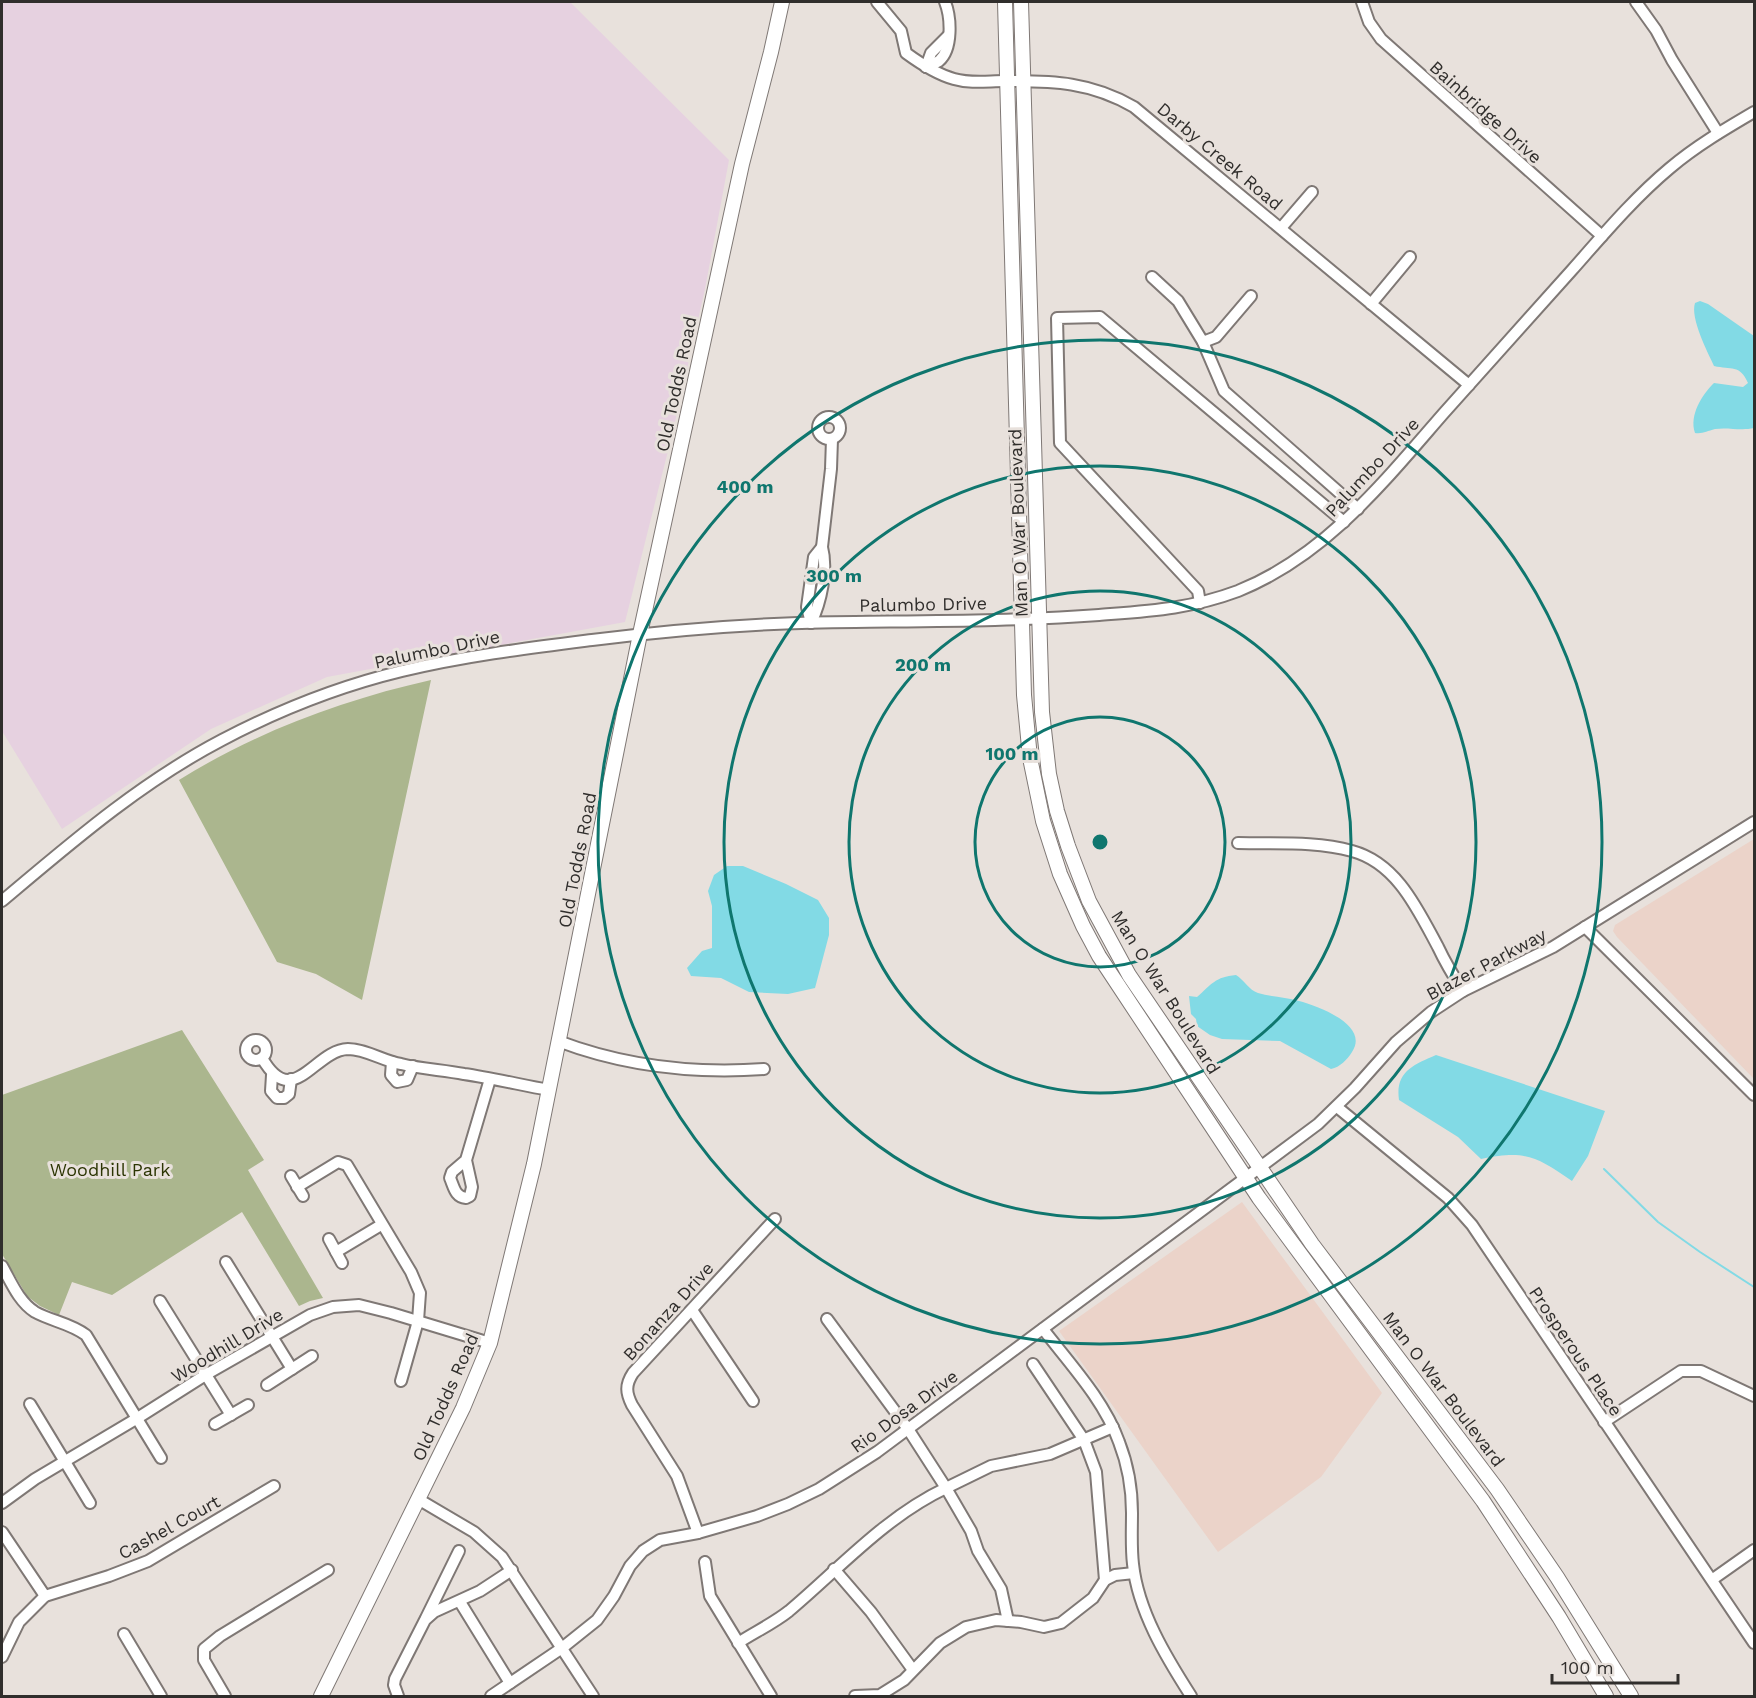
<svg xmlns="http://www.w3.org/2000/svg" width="1756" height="1698" viewBox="0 0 1756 1698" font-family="'Work Sans',sans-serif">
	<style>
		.industrial { fill: #e6d1e0 }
		.medical { fill: #ebd3c9 }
		.green { fill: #abb68e }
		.water { fill: #82dae5 }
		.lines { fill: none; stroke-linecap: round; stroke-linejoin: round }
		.stream { stroke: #82dae5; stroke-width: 2 }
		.minor-casing { stroke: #7f7875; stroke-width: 14 }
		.major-casing { stroke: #7f7875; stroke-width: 16 }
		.minor { stroke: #fff; stroke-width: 10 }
		.major { stroke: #fff; stroke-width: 14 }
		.ring { fill: none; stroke: #0f766e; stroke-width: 3 }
		.labels { text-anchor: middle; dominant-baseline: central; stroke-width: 6; stroke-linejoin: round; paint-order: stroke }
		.street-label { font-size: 18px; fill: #302e2c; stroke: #e8e1dc }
		.park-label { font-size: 18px; fill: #2c3503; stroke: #e8e1dc }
		.centre { fill: #0f766e; stroke: #e8e1dc; stroke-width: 3 }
		.ring-label { font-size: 18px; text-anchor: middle; font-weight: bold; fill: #0f766e; stroke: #e8e1dc; stroke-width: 6; stroke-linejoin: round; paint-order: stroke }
	</style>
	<rect width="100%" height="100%" fill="#e8e1dc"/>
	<path class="industrial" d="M2 2H570L729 160 705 289 672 435 625 622 327 677 211 729 62 829 2 731Z"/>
	<g class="medical">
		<path d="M1754 839V1079L1617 937 1613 931 1615 925Z"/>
		<path d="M1242 1202 1382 1393 1321 1477 1218 1552 1059 1331Z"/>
	</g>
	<g class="green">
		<path d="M431 680 362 1000 316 974 277 962 179 780C256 732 342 700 431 680Z"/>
		<path d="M182 1030 264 1160 248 1170 323 1298 310 1301 299 1306 242 1212 112 1295 72 1282 59 1315 40 1306 27 1296 2 1254V1095Z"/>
	</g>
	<g class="water">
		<path d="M1700 301 1708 304 1754 336V428C1741 431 1728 427 1715 429 1707 431 1703 434 1695 433 1689 415 1702 395 1714 383L1743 387 1748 383C1740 364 1731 370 1714 366 1707 351 1690 318 1695 303Z"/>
		<path d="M727 866H743L786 884 818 900 829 918V935L815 988 788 994 749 992 721 978 691 976 687 968 702 951 712 948V906L708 891 714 875Z"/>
		<path d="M1236 975C1244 980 1249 990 1258 993 1271 997 1286 997 1299 1001 1318 1006 1370 1025 1352 1052 1347 1060 1340 1067 1331 1069L1280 1041 1222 1039 1210 1035 1197 1026 1196 1019 1191 1014 1189 996 1197 997C1212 984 1215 977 1236 975Z"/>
		<path d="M1436 1055 1605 1111 1588 1156 1572 1181C1536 1156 1525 1150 1481 1159L1458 1137 1399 1100C1395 1072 1413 1065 1436 1055Z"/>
	</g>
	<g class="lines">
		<path class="stream" d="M1604 1169 1658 1222 1700 1252 1754 1287"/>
		<g class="minor-casing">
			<g id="minor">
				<path d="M877 2 901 31 906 53C921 64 936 74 954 79 971 84 988 81 1005 81 1054 81 1091 82 1134 107L1469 385"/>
				<path d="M1362 2 1369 22 1381 39 1602 236"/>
				<path d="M1636 2 1656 30 1672 60 1718 133"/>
				<path d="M926 67C930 65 936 63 939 61 953 49 951 17 945 2"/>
				<path d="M926 67 931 53 948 36"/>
				<path d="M1281 228 1312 192"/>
				<path d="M1152 277 1178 301 1203 342 1224 391 1358 509"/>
				<path d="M1371 304 1410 257"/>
				<path d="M1203 342 1216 337 1251 296"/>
				<circle cx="829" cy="428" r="11"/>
				<path d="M1200 603 1198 591 1060 443 1057 318 1100 317 1344 522"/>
				<path d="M811 623C821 602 828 570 822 547L831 469 832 439"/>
				<path d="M811 623 807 607 814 557 822 547"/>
				<path d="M1238 843C1276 844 1316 841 1352 851 1397 863 1418 910 1438 947 1445 962 1454 977 1463 991"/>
				<path d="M2 901C72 842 140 783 222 740 279 710 340 686 402 671 464 656 529 648 592 640 679 629 767 622 855 622 936 621 1018 621 1099 615 1149 611 1190 609 1238 591 1325 556 1383 483 1443 414 1486 366 1529 318 1572 270 1603 235 1634 198 1670 168 1696 146 1725 129 1754 112"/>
				<path d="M1585 927 1754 1095"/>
				<circle cx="256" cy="1050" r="10"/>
				<path d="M558 1041C624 1066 694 1074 764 1069"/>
				<path d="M262 1058C293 1112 314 1050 348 1049 366 1049 383 1061 401 1064 421 1069 443 1070 464 1074 492 1078 521 1085 549 1090"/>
				<path d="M392 1062 391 1075 397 1082 407 1080 413 1066"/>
				<path d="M272 1075 271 1091 277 1098H284L289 1094 291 1079"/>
				<path d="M1337 1107 1448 1198 1472 1225 1754 1643"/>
				<path d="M466 1160 472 1187 470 1196 466 1198C455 1197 454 1187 450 1178L452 1172 466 1160 490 1079"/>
				<path d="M291 1176 303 1196"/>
				<path d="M297 1187 338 1162 347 1165 411 1272 420 1293 418 1321 401 1381"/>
				<path d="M329 1239 342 1263"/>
				<path d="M336 1252 381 1225"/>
				<path d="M226 1262 292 1369"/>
				<path d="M2 1266C11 1282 19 1302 35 1312 51 1321 70 1323 86 1335L161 1458"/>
				<path d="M160 1301 231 1415"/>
				<path d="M692 1310 753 1401"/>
				<path d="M1043 1329C1070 1364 1104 1400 1119 1442 1128 1465 1132 1489 1132 1513 1132 1530 1131 1547 1133 1564 1138 1611 1166 1657 1191 1696"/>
				<path d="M1033 1364 1084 1440 1096 1472 1105 1580"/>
				<path d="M267 1385 312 1356"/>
				<path d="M30 1404 90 1503"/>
				<path d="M1604 1422 1681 1371H1701L1754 1396"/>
				<path d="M215 1424 248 1405"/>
				<path d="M418 1499 474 1532 502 1557 593 1696"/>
				<path d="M2 1503 35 1479 136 1419 207 1374 310 1315 333 1307 359 1305 391 1313 490 1343"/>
				<path d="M2 1532 45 1596"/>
				<path d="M698 1533 677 1476 632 1405C626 1393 625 1385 633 1373L775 1219"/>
				<path d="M705 1562 710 1596 771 1696"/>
				<path d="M834 1569 871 1612 913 1670"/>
				<path d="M1713 1579 1754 1550"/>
				<path d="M460 1602 510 1683"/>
				<path d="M426 1618 459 1551"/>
				<path d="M1008 1621 1001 1589 978 1551 971 1531 946 1488 991 1466 1050 1454 1113 1427"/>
				<path d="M124 1634 161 1696"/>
				<path d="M738 1643C755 1632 774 1623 789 1611 840 1568 885 1517 946 1488L908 1429 827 1319"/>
				<path d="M2 1657 19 1622 45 1596 109 1576 148 1561 274 1486"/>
				<path d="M225 1696 204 1660V1649L220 1636 328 1570"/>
				<path d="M398 1696 394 1685 395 1679 425 1620 434 1612 480 1591 512 1570"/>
				<path d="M491 1696 562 1648 597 1620 614 1596 630 1566 643 1551 660 1540 698 1533 757 1516 788 1504 819 1489 877 1452 1318 1124 1355 1088 1396 1042 1431 1012 1463 991 1553 947 1754 822"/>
				<path d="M855 1696 880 1695 904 1680 940 1643 966 1627 996 1620 1021 1622 1044 1627 1061 1623 1093 1598 1105 1580 1115 1575 1134 1573"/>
			</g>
		</g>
		<g class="major-casing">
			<g id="major">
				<path d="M1005 2 1024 695 1030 758 1043 821 1060 874 1083 926 1099 956 1259 1198 1483 1501 1559 1617 1606 1696"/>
				<path d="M1021 2 1042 712 1049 774 1057 811 1068 846 1089 901 1129 975 1312 1244 1497 1489 1557 1577 1631 1696"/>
				<path d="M321 1696 463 1408 490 1343 534 1164 640 634 742 164 771 52 782 2"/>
			</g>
		</g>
		<use href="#minor" class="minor"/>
		<use href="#major" class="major"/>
	</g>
	<g class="ring">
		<circle cx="1100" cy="842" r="125"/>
		<circle cx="1100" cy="842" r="251"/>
		<circle cx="1100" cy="842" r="376"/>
		<circle cx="1100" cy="842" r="502"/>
	</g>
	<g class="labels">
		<g class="street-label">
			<text transform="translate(1486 112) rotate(42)">Bainbridge Drive</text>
			<text transform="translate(1220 156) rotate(40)">Darby Creek Road</text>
			<text transform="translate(676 384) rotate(-78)">Old Todds Road</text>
			<text transform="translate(1372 467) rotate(-47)">Palumbo Drive</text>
			<text transform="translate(1018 523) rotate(-92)">Man O War Boulevard</text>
			<text transform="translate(923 604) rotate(-1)">Palumbo Drive</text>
			<text transform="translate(437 649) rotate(-12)">Palumbo Drive</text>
			<text transform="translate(577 860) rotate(-79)">Old Todds Road</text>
			<text transform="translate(1486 964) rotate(-28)">Blazer Parkway</text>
			<text transform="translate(1166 992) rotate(58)">Man O War Boulevard</text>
			<text transform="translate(668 1311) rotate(-48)">Bonanza Drive</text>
			<text transform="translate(227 1345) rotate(-31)">Woodhill Drive</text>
			<text transform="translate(1576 1351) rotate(56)">Prosperous Place</text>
			<text transform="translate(1444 1389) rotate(53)">Man O War Boulevard</text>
			<text transform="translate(445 1397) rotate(-66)">Old Todds Road</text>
			<text transform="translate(904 1411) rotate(-36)">Rio Dosa Drive</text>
			<text transform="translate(169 1527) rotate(-29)">Cashel Court</text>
		</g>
		<g class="park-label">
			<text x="110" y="1169">Woodhill Park</text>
		</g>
	</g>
	<circle cx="1100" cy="842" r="9" class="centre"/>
	<g class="ring-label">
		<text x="745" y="493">400 m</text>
		<text x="834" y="582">300 m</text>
		<text x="923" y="671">200 m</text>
		<text x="1012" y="760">100 m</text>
	</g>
	<rect width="1756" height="1698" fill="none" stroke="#302e2c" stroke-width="6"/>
	<path d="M1552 1674v9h126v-9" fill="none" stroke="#302e2c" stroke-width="3"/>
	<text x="1561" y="1674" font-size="18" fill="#302e2c" stroke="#e8e1dc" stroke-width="4.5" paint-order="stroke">100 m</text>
</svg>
